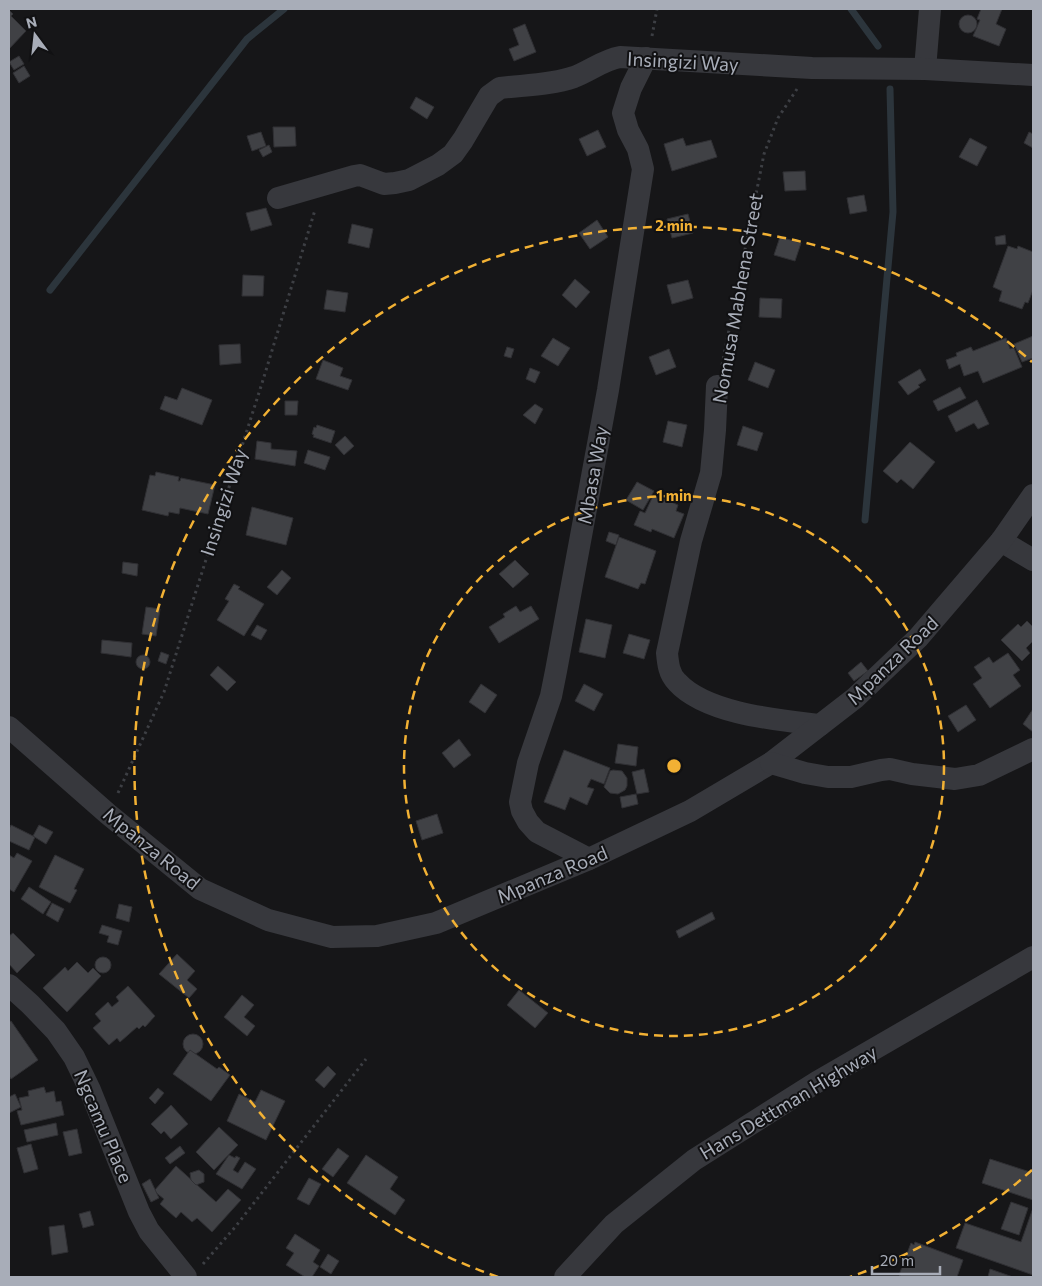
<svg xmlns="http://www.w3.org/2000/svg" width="1042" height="1286" viewBox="0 0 1042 1286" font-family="Commissioner,sans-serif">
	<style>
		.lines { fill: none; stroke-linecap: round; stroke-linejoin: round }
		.stream { stroke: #2c353c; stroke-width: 7 }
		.building { fill: #404145; stroke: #303034 }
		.path { stroke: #3d3f44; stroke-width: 3; stroke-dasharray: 2.5 4; stroke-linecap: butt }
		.minor { stroke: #37383d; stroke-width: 22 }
		.ring { fill: none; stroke: #f2b134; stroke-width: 2.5; stroke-dasharray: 9 6 }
		.labels { text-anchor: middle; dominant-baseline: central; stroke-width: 4; stroke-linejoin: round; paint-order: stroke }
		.street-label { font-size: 19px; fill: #a8adb8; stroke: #111113 }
		.centre { fill: #f2b134; stroke: #111113; stroke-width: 2.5 }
		.ring-label { font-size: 15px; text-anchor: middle; font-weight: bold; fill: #f2b134; stroke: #111113; stroke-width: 4; stroke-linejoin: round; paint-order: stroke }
	</style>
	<rect width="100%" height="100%" fill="#161618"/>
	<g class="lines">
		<g class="stream">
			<path d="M851 9 878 46"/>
			<path d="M50 290 247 39 284 9"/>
			<path d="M865 520 893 212 890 89"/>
		</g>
	</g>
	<g class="building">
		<path d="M981 9H1002L996 24 1006 29 999 46 973 36 980 20 977 19Z"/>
		<path d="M9 10 13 14 11 16 26 31 9 49Z"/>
		<circle cx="968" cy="24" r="9"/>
		<path d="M525 24 536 52 514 61 509 49 519 45 513 29Z"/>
		<path d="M19 56 24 64 14 70 9 62Z"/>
		<path d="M24 66 30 76 19 83 13 73Z"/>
		<path d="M416 97 434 107 427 119 410 108Z"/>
		<path d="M273 127H295L296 146 274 147Z"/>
		<path d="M598 130 606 147 587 156 579 139Z"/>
		<path d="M261 132 266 146 252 151 247 136Z"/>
		<path d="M1029 132 1033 134V148L1024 143Z"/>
		<path d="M683 138 686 146 711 140 717 157 672 171 664 144Z"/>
		<path d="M970 138 987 147 977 166 959 157Z"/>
		<path d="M269 145 272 152 263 157 259 150Z"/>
		<path d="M805 171 806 190 785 191 783 172Z"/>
		<path d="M864 195 867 211 850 214 847 198Z"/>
		<path d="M266 208 272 225 251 231 246 213Z"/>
		<path d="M688 214 693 233 672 238 667 219Z"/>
		<path d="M597 220 608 237 590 249 579 233Z"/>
		<path d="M352 224 373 229 369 248 348 243Z"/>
		<path d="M1005 235 1006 244 996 245 995 237Z"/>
		<path d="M780 237 801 243 795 261 774 255Z"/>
		<path d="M1008 246 1017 249 1018 246 1033 252V290L1028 303 1025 302 1022 309 999 301 1002 291 993 287Z"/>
		<path d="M243 275 264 276 263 296H242Z"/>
		<path d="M575 279 590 292 576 308 562 295Z"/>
		<path d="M688 280 693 298 672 304 667 285Z"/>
		<path d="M327 290 348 293 345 312 324 309Z"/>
		<path d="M760 298 782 299 781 318 759 317Z"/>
		<path d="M1033 336V358L1022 362 1014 344Z"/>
		<path d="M553 338 570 348 558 366 541 356Z"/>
		<path d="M1006 338 1010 349 1014 348 1022 367 983 383 978 371 964 376 960 364 949 369 946 360 957 356 956 353 971 347 973 351Z"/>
		<path d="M240 344 241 363 220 365 219 345Z"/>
		<path d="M507 347 514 349 511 358 504 356Z"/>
		<path d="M669 349 676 367 656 375 649 357Z"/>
		<path d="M323 360 343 368 340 376 352 380 348 390 316 379Z"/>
		<path d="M755 362 775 370 768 388 748 380Z"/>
		<path d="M530 368 540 372 535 383 526 379Z"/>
		<path d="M920 369 926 380 918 385 920 387 908 395 898 382Z"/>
		<path d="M960 387 966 398 938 411 933 401Z"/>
		<path d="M182 388 212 400 202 425 160 409 165 396 177 400Z"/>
		<path d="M977 400 989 424 978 429 974 423 956 432 948 416Z"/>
		<path d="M285 401H298L297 415H285Z"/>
		<path d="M535 404 543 409 535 424 523 415Z"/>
		<path d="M668 421 687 425 682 447 663 442Z"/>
		<path d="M317 425 335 431 331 443 313 437 314 435 312 434 314 427 316 428Z"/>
		<path d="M743 426 763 433 757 451 737 445Z"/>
		<path d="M345 436 354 446 344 455 335 445Z"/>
		<path d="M257 441 271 443V449L297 451 295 466 255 459Z"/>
		<path d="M910 442 935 462 913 489 901 479 897 483 883 471Z"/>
		<path d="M308 450 330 457 325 470 304 463Z"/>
		<path d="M156 472 179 477 178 481H180L181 478 215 485 208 514 180 508 179 514 169 512 168 516 142 510 150 475 155 476Z"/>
		<path d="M637 482 654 491 643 510 626 500Z"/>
		<path d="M653 496 659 499 660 497 678 505 676 511 684 514 674 538 652 529 651 532 634 525 640 511 645 513Z"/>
		<path d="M252 507 293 518 286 545 246 535Z"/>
		<path d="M609 532 619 535 616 545 606 541Z"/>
		<path d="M619 537 656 551 645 584 641 583 638 589 605 577Z"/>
		<path d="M515 560 529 574 513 588 499 574Z"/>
		<path d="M123 562 138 564 137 576 122 573Z"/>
		<path d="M282 570 291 578 277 595 267 587Z"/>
		<path d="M234 584 240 587 238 589 264 604 244 636 217 620 229 601 225 599Z"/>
		<path d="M516 606 520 612 531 606 539 619 499 643 489 627 505 617 503 614Z"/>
		<path d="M146 607 160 609 156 636 142 634Z"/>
		<path d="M586 619 612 625 605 658 579 652Z"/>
		<path d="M1027 621 1033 627V641L1026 648 1030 653 1022 661 1001 640 1018 624 1021 627Z"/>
		<path d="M257 625 267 630 261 640 251 635Z"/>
		<path d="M629 634 650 640 644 659 623 653Z"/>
		<path d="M102 640 132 643 131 657 101 653Z"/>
		<path d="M161 652 169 655 166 664 158 661Z"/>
		<path d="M1008 653 1020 670 1013 675 1021 686 990 708 973 684 982 678 974 667 989 657 993 663Z"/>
		<circle cx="143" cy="662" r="7"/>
		<path d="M861 662 868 671 854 681 848 673Z"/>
		<path d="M218 666 236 682 227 691 210 675Z"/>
		<path d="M481 684 497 695 485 713 469 702Z"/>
		<path d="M584 684 603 694 594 711 575 701Z"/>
		<path d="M966 705 976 720 958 732 948 716Z"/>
		<path d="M1033 709V732L1023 724Z"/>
		<path d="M459 739 471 755 454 768 442 753Z"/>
		<path d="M618 744 638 747 636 766 615 763Z"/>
		<path d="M564 750 610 768 604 784 591 779 587 787 594 789 587 805 570 797 565 810 544 802Z"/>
		<path d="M644 769 649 792 637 794 632 772Z"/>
		<path d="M613 770 622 771 627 778V786L625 790 618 794 610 793 604 787 610 771Z"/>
		<path d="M636 794 638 804 622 808 620 797Z"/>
		<path d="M437 814 443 833 422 840 416 821Z"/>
		<path d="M11 825 35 837 29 850 9 841V829Z"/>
		<path d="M39 825 53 832 46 844 33 836Z"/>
		<path d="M17 853 32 861 14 892 9 889V855L14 858Z"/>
		<path d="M55 855 84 869 74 889 77 890 70 903 39 887Z"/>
		<path d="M29 887 51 902 43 914 21 899Z"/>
		<path d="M52 903 64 909 58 922 46 915Z"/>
		<path d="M119 904 132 907 129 922 116 918Z"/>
		<path d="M712 912 715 919 679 938 676 931Z"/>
		<path d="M102 925 122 931 118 945 107 942 109 936 99 933Z"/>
		<path d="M13 933 35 955 17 973 9 964V936Z"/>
		<path d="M177 954 195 971 187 980 197 989 189 998 159 974Z"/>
		<circle cx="103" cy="965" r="8"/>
		<path d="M77 962 88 973 93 968 101 976 67 1012 43 988 65 967 68 971Z"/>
		<path d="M128 986 155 1016 145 1027 143 1025 139 1029 137 1027 120 1042 117 1038 109 1045 93 1028 101 1021 95 1014 108 1002 112 1007 119 1001 116 997Z"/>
		<path d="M519 990 548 1013 535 1028 507 1005Z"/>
		<path d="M242 995 254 1005 244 1017 255 1026 247 1036 224 1017Z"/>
		<path d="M11 1021 38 1060 11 1079 9 1076V1022Z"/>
		<circle cx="193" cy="1044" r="10"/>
		<path d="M190 1050 217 1069 219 1067 230 1075 211 1101 173 1074Z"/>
		<path d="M328 1066 336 1074 324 1088 315 1080Z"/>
		<path d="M44 1087 46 1093 54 1091 56 1102 61 1101 64 1115 21 1125 17 1111 22 1110 19 1098 29 1096 28 1091Z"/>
		<path d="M158 1088 164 1093 155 1104 149 1098Z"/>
		<path d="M261 1090 285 1101 266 1140 227 1121 239 1094 255 1102Z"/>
		<path d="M15 1094 21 1107 9 1113V1097Z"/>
		<path d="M171 1105 188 1124 171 1139 164 1131 161 1134 151 1124Z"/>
		<path d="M56 1123 58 1135 27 1142 24 1130Z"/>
		<path d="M219 1127 238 1145 214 1170 196 1152Z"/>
		<path d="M77 1129 82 1153 69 1156 63 1132Z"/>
		<path d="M31 1144 38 1169 24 1173 17 1148Z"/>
		<path d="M180 1146 185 1153 170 1164 165 1158Z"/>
		<path d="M338 1148 349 1156 333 1177 322 1169Z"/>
		<path d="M229 1155 235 1158 236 1156 240 1158 233 1170 238 1173 245 1162 256 1169 242 1189 216 1174Z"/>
		<path d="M366 1155 398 1177 390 1189 405 1200 395 1215 347 1183Z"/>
		<path d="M990 1159 1033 1173V1200L982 1183Z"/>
		<path d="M176 1166 216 1202 228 1189 241 1200 212 1232 197 1218 192 1222 181 1212 176 1218 160 1204 164 1199 154 1191Z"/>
		<path d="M199 1170 204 1174V1182L196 1185 191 1180 190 1173Z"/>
		<path d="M309 1178 321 1184 309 1205 297 1199Z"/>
		<path d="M150 1179 159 1198 151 1202 142 1184Z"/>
		<path d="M1011 1202 1028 1208 1019 1235 1001 1229Z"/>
		<path d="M1033 1208V1275L956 1248 965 1223 1021 1242Z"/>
		<path d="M90 1211 94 1225 83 1228 79 1214Z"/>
		<path d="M64 1225 68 1252 52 1255 49 1227Z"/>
		<path d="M295 1234 320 1250 313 1262 319 1266 312 1277H305L286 1265 294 1253 286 1248Z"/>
		<path d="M915 1242 963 1260 957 1277H902L899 1275 911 1243 914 1245Z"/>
		<path d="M328 1254 339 1261 331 1274 320 1267Z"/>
		<path d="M990 1269 1013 1277H988Z"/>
	</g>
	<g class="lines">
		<g class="path">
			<path d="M652 36 657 9"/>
			<path d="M722 365 764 154 778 118 797 89"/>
			<path d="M118 793 164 692 263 380 315 210"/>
			<path d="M203 1264 236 1226 366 1059"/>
		</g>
		<g class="minor">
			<path d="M925 69 930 9"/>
			<path d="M278 198 354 176 360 175 384 184 395 183 409 180 438 165 453 154 463 140 489 96 500 88C524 85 551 85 574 77 590 71 603 60 620 57L812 68 925 69 1033 75"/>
			<path d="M717 386 715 430 711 473 691 541 667 653C668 664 669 674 677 682 706 714 778 720 820 725"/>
			<path d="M1001 541 1033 560"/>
			<path d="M9 727 108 814 200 889 268 920 332 937 377 936 436 923 589 859 690 811 771 763 855 698 918 638 1001 541 1033 495"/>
			<path d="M771 763 805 773 828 777H851L881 770 890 769 912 774 955 779 979 775 1033 749"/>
			<path d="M589 859 537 832 528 822 522 811 520 802 528 763 551 696 556 671 608 390 643 169 638 149 628 130 623 113 631 88 646 58"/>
			<path d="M9 985 30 1004 56 1031 74 1057 90 1090 139 1212 149 1231 186 1277"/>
			<path d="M565 1277 614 1224 694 1160 817 1082 1033 957"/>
		</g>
	</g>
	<g class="ring">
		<circle cx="674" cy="766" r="270"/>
		<path d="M1032 1170A540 540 0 0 1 850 1277M498 1277A540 540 0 1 1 1032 362"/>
	</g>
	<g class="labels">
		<g class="street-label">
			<text transform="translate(683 61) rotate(3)">Insingizi Way</text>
			<text transform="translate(737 298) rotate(-80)">Nomusa Mabhena Street</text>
			<text transform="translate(592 475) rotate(-80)">Mbasa Way</text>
			<text transform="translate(223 502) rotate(-72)">Insingizi Way</text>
			<text transform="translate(892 660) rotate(-44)">Mpanza Road</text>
			<text transform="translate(152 848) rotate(39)">Mpanza Road</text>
			<text transform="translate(552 874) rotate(-23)">Mpanza Road</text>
			<text transform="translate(788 1102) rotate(-31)">Hans Dettman Highway</text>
			<text transform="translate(104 1126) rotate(67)">Ngcamu Place</text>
		</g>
	</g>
	<circle cx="674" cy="766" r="8" class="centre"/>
	<g class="ring-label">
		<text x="674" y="231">2 min</text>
		<text x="674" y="501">1 min</text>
	</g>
	<rect width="1042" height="1286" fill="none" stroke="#a8adb8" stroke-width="20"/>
	<g transform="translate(35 35) rotate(345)" stroke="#111113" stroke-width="4" paint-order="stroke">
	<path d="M0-4L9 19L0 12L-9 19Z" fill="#a8adb8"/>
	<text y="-8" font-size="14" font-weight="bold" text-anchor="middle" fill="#a8adb8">N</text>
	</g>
	<path d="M872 1266v8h68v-8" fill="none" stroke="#a8adb8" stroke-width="2.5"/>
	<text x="880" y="1266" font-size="15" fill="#a8adb8" stroke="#111113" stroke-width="4" paint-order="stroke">20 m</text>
</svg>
